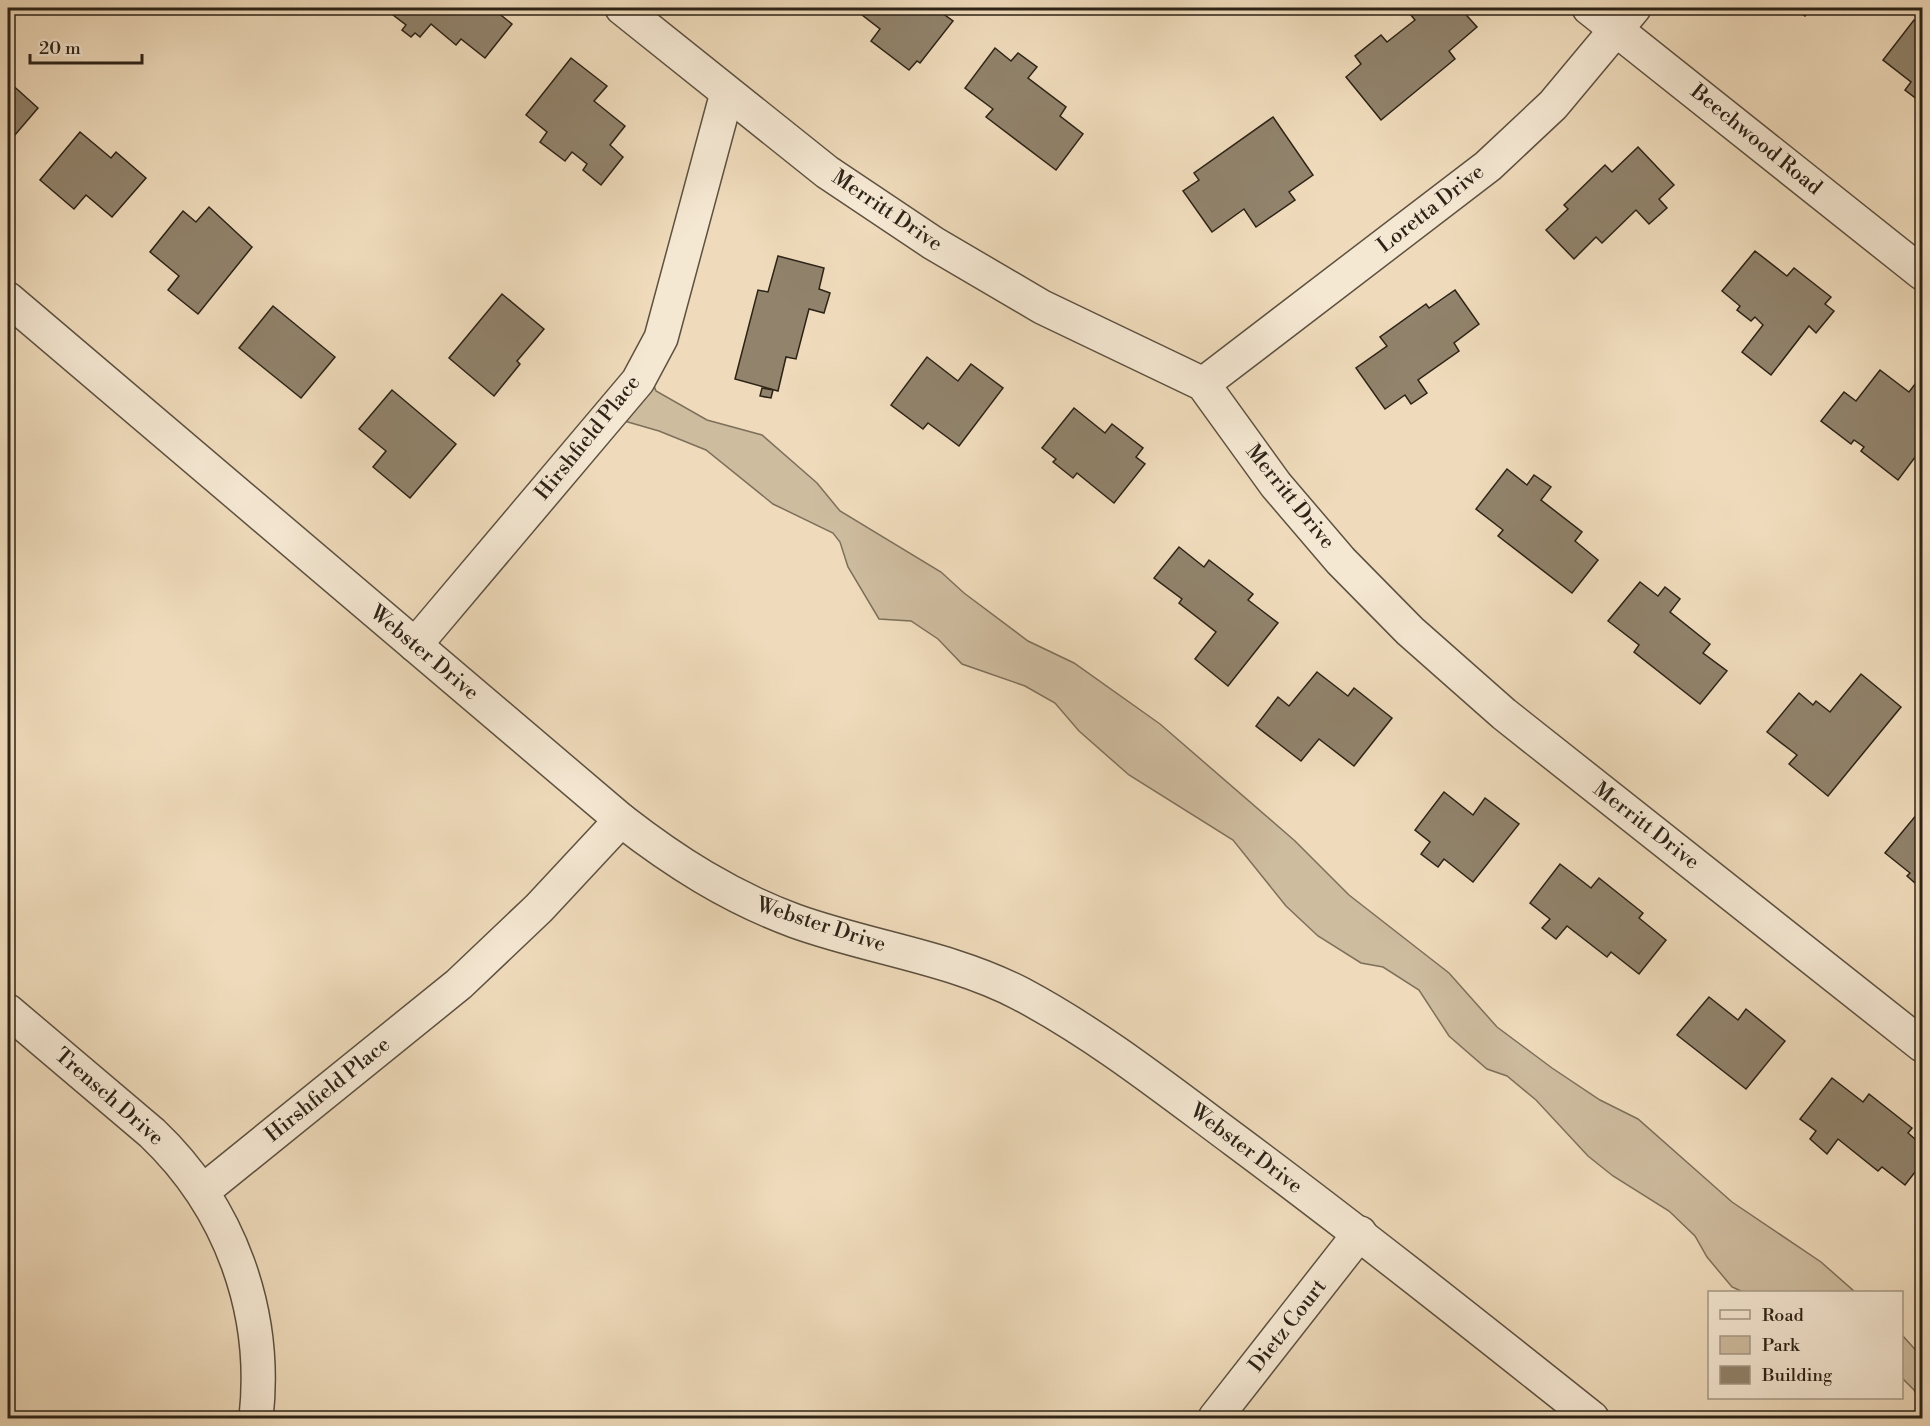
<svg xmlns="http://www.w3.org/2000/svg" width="1930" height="1426" viewBox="0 0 1930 1426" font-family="'Libre Bodoni',serif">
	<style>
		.green { fill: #cebc9f; stroke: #7d705b; stroke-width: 1.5 }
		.building { fill: #91836c; stroke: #2c2317; stroke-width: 1.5 }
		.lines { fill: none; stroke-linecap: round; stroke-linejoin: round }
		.minor-casing { stroke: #5d5140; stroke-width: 36 }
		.minor { stroke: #f5e8d3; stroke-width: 33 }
		.labels { text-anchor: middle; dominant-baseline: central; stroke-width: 4.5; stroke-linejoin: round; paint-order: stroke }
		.street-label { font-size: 21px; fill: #2c2317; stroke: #f5e8d3 }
	</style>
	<rect width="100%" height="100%" fill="#efdbbb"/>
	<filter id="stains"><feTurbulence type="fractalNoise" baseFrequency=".00333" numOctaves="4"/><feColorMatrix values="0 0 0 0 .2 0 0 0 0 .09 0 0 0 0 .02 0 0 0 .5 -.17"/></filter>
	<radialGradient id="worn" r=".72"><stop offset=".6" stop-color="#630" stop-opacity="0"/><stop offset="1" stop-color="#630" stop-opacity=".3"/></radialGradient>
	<g class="green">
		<path d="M646 365 656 391 707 420 762 435 817 483 840 511 941 572 964 593 1028 641 1074 663 1160 724 1295 841 1349 895 1449 973 1497 1027 1552 1068 1600 1100 1638 1119 1732 1202 1821 1262 1855 1292H1743L1732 1287 1707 1257 1695 1236 1669 1211 1613 1176 1588 1156 1536 1100 1507 1076 1487 1069 1449 1036 1419 990 1383 967 1361 963 1318 936 1286 906 1233 840 1129 775 1079 731 1055 703 1025 686 962 664 938 639 911 621 879 619 848 567 840 542 833 533 773 504 706 450 659 431 614 418Z"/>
		<path d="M1902 1335 1922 1357V1406L1914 1390 1902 1378Z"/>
	</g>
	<g class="building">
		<path d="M393 8H492L512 24 485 58 461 39 456 45 431 24 420 37 415 33 411 37 402 30 406 25 389 12Z"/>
		<path d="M853 8H935L953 21 920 63 917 61 909 70 871 41 880 29Z"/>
		<path d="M1405 8H1460L1477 27 1449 51 1455 59 1381 120 1346 77 1361 64 1355 56 1381 35 1387 42 1415 20Z"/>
		<path d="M1794 8H1812L1805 16Z"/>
		<path d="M1914 20 1922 26V103L1905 90 1911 82 1883 60Z"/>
		<path d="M995 48 1011 61 1018 53 1037 67 1028 78 1066 107 1060 116 1083 134 1056 170 986 117 993 109 965 88Z"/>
		<path d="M571 58 607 86 594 101 625 126 610 145 623 157 601 185 583 170 587 164 572 152 565 161 540 142 547 132 526 115Z"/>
		<path d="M8 81 38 108 8 143Z"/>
		<path d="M1273 117 1313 175 1289 192 1295 200 1256 227 1244 209 1212 232 1183 191 1199 180 1194 173Z"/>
		<path d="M80 132 111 158 116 152 146 178 112 217 86 195 74 209 40 180Z"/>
		<path d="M1638 147 1674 185 1659 199 1667 208 1649 224 1636 210 1602 243 1596 237 1574 259 1546 230 1568 209 1564 205 1605 165 1612 172Z"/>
		<path d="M209 207 252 247 198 314 168 290 179 276 150 252 183 211 196 222Z"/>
		<path d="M1755 251 1787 276 1794 268 1831 297 1825 304 1834 311 1816 333 1809 326 1771 375 1742 352 1763 325 1755 317 1751 321 1737 310 1740 306 1722 291Z"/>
		<path d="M778 256 824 268 819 289 830 293 824 313 809 309 796 359 786 357 778 391 735 379 758 290 768 292Z"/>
		<path d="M1455 290 1479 324 1454 343 1459 351 1418 380 1427 393 1411 404 1405 395 1385 409 1356 368 1387 346 1380 337 1426 304 1429 308Z"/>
		<path d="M502 294 544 329 517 361 520 364 494 396 449 358Z"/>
		<path d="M273 306 335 357 301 398 239 348Z"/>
		<path d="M927 357 958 381 971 364 1003 388 959 446 928 423 923 429 891 405Z"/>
		<path d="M1880 370 1909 392 1922 375V448L1898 480 1861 451 1864 447 1854 440 1851 444 1821 421 1844 392 1856 401Z"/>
		<path d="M762 388 773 390 771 398 760 396Z"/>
		<path d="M392 390 456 444 410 498 373 467 386 451 359 429Z"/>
		<path d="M1074 408 1105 433 1112 424 1143 448 1136 457 1145 464 1114 503 1077 473 1073 478 1053 462 1056 459 1042 448Z"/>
		<path d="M1507 469 1527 485 1534 475 1551 487 1541 500 1582 532 1575 541 1598 560 1572 593 1498 536 1503 530 1476 509Z"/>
		<path d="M1179 547 1204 567 1209 560 1253 594 1248 600 1278 623 1228 686 1195 659 1216 632 1179 603 1182 599 1154 578Z"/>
		<path d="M1640 582 1658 596 1665 587 1680 599 1670 612 1710 644 1703 653 1727 671 1700 704 1634 652 1639 645 1608 621Z"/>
		<path d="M1317 672 1348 696 1354 688 1392 718 1354 766 1319 739 1301 761 1256 726 1278 697 1289 706Z"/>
		<path d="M1861 674 1901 707 1828 796 1789 764 1797 755 1767 732 1799 693 1813 705 1816 701 1830 712Z"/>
		<path d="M1444 792 1473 815 1485 798 1519 824 1473 882 1444 859 1438 867 1421 854 1430 842 1415 830Z"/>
		<path d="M1922 808V889L1907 876 1910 873 1885 853Z"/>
		<path d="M1560 864 1591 888 1599 878 1643 913 1639 918 1666 940 1639 974 1611 952 1607 957 1567 926 1556 939 1542 928 1550 919 1530 903Z"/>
		<path d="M1709 997 1738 1020 1746 1009 1785 1041 1746 1089 1677 1035Z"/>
		<path d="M1832 1078 1863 1102 1869 1094 1912 1128 1908 1133 1922 1145V1163L1905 1185 1882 1167 1878 1171 1838 1139 1827 1154 1810 1139 1816 1131 1800 1119Z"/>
	</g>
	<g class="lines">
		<g class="minor-casing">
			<g id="minor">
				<path d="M622 8 827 172 933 243 1042 307 1203 384 1276 485 1341 561 1410 631 1504 714 1922 1045"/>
				<path d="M1589 8 1922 273"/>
				<path d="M8 299 621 820C675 862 730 897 795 921 870 948 950 957 1021 994 1098 1035 1166 1089 1236 1141 1357 1231 1475 1325 1592 1418"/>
				<path d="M1203 384 1488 166 1553 105 1634 8"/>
				<path d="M415 645 638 381 661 338 727 93"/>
				<path d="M8 1011 152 1133C230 1207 268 1311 256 1418"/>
				<path d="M203 1191 459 984 539 908 621 820"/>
				<path d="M1215 1418 1360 1233"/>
			</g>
		</g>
		<use href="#minor" class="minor"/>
	</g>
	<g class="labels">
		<g class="street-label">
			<text transform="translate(1756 140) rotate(39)">Beechwood Road</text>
			<text transform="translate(1431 209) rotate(-38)">Loretta Drive</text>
			<text transform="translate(887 211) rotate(34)">Merritt Drive</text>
			<text transform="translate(588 438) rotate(-51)">Hirshfield Place</text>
			<text transform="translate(1290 497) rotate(51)">Merritt Drive</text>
			<text transform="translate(424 653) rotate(40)">Webster Drive</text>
			<text transform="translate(1646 826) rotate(38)">Merritt Drive</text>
			<text transform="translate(821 925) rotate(18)">Webster Drive</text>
			<text transform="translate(328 1090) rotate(-39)">Hirshfield Place</text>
			<text transform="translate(109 1097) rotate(41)">Trensch Drive</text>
			<text transform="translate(1246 1149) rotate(37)">Webster Drive</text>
			<text transform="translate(1288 1326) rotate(-52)">Dietz Court</text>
		</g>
	</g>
	<rect width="1930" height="1426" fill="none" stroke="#efdbbb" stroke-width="30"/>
	<rect x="9" y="9" width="1912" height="1408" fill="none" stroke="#2c2317" stroke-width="3"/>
	<rect x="15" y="15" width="1900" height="1396" fill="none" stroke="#2c2317" stroke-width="1.5"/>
	<rect x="1708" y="1291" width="195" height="108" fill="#f5e8d3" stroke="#a59988" stroke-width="1.5"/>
	<rect x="1720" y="1310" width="30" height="9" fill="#f5e8d3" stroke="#a59988" stroke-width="1.5"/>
	<text x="1762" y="1321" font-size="18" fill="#2c2317">Road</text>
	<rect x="1720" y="1336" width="30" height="18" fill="#cebc9f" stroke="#a59988" stroke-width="1.5"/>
	<text x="1762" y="1351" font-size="18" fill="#2c2317">Park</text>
	<rect x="1720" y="1366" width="30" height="18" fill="#91836c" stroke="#a59988" stroke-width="1.5"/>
	<text x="1762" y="1381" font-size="18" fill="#2c2317">Building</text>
	<path d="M30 54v9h112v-9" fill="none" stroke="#2c2317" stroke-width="3"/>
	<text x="39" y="54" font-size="18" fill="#2c2317" stroke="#f5e8d3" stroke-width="4.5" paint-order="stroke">20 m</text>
	<rect width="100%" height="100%" filter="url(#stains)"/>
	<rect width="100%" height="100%" fill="url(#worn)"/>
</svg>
